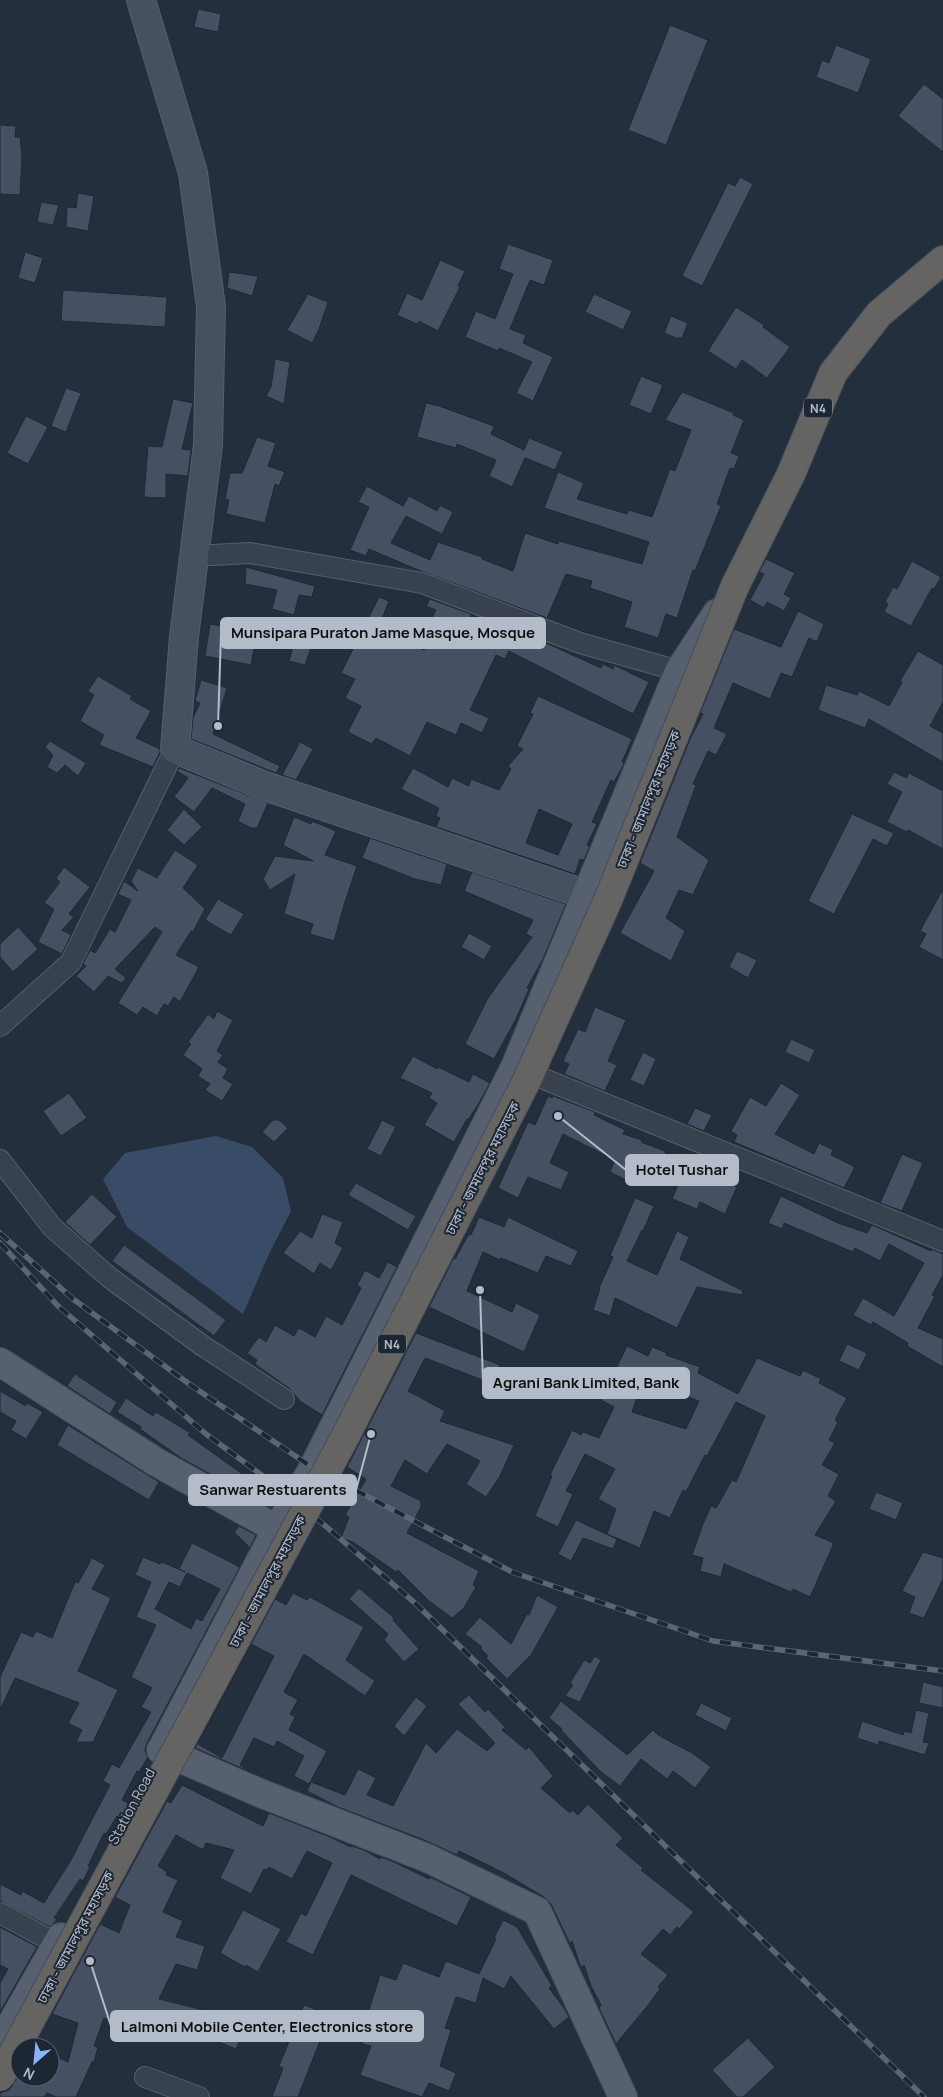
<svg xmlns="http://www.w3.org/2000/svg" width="943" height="2097" viewBox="0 0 943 2097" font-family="Manrope,'Noto Sans Bengali',sans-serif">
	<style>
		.water { fill: #394c67 }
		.building { fill: #455162; stroke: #1f2835; fill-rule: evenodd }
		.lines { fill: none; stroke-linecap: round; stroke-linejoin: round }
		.minor-casing { stroke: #565f6c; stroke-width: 22 }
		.secondary-casing { stroke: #565f6c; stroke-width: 30 }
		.primary-casing { stroke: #414a57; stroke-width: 30 }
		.trunk-casing { stroke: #434c59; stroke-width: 30 }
		.minor { stroke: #38414e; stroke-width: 20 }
		.secondary { stroke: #465061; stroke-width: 28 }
		.primary { stroke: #56606e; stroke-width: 28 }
		.trunk { stroke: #656462; stroke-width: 28 }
		.rail-casing { stroke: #5a6575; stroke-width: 5.5 }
		.rail { stroke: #1d2633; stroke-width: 4; stroke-dasharray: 11; stroke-linecap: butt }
		.trunk-bridge-casing { stroke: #434c59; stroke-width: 30; stroke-linecap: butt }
		.trunk-bridge { stroke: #656462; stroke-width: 28 }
		.labels { text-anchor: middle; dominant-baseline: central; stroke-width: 4; stroke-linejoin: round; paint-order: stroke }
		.shield { fill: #1d2633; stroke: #878f9c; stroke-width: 1 }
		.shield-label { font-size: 12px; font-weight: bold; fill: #b4bcc9 }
		.street-label { font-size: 14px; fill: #b4bcc9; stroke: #1d2633 }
		.leader { fill: none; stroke: #b4bcc9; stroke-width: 2 }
		.callout-dot { fill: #b4bcc9; stroke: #1d2633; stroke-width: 2 }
		.callout { fill: #b4bcc9; stroke: #b4bcc9; stroke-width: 2 }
		.callout-label { font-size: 15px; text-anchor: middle; font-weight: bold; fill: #111 }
	</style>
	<rect width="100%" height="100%" fill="#242f3e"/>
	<path class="water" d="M216 1136 252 1147 283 1178 291 1211 269 1254 243 1314 127 1227 103 1179 125 1153Z"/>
	<g class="building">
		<path d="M198 9 221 14 218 32 194 27Z"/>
		<path d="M670 25 708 40 666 145 628 130Z"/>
		<path d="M836 45 871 59 858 93 816 77 822 60 829 63Z"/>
		<path d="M924 84 943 99V152L898 116Z"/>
		<path d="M0 125 16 126 15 137H20L22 158 20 195 0 194Z"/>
		<path d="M740 177 753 184 702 286 682 276 728 183 735 186Z"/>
		<path d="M78 193 94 196 88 231 66 227 67 207 76 208Z"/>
		<path d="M41 202 59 205 53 225 37 222Z"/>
		<path d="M508 244 553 260 544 285 530 280 510 329 526 335 523 343 553 357 533 401 516 393 532 362 499 348 498 351 465 337 476 311 495 319 513 274 499 269Z"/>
		<path d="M25 252 43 258 35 283 18 278Z"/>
		<path d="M440 260 465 271 458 286 460 287 438 331 419 321 417 324 397 315 407 293 422 300Z"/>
		<path d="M229 272 258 276 252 296 227 288Z"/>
		<path d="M63 290 167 297 165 327 61 321Z"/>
		<path d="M308 294 328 302 319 329 312 343 287 330Z"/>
		<path d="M594 294 632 311 623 330 585 312Z"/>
		<path d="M736 307 764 325 763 327 790 347 767 378 742 360 736 369 708 351Z"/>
		<path d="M671 316 688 323 682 338H676L664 333Z"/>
		<path d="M275 359 290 362 284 404 266 396 271 387Z"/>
		<path d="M641 376 663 385 651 414 629 405Z"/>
		<path d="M66 388 81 393 66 432 51 426Z"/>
		<path d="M682 392 734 413 733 415 744 420 731 453 739 456 734 469 730 468 717 504 721 506 695 571 693 570 677 618 666 614 658 638 624 627 632 602 590 588 592 581 566 574 547 618 418 570 369 549 366 556 350 550 369 507 358 502 367 486 403 506 409 496 437 511 440 505 453 512 442 534 406 516 391 543 430 560 438 542 482 557V559L513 571 525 533 558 544 559 541 642 564 649 542 544 508 558 472 584 483 577 499 627 514 629 510 652 517 670 469 675 471 691 430 665 420Z"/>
		<path d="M173 399 193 403 182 449 191 450 188 476 166 474V498L144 497 148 446 162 447Z"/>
		<path d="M426 403 439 406 494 426 491 434 524 450 529 438 563 452 555 470 525 458 512 487 489 476 496 460 457 444 456 448 417 437Z"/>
		<path d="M26 416 48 427 28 464 7 453Z"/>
		<path d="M257 437 276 443 268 466 285 472 279 486 275 484 265 523 226 514 229 500 225 499 230 473H242Z"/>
		<path d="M766 559 795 573 784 594 791 598 784 611 767 602 764 608 750 600 764 574 759 572Z"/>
		<path d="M912 561 941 577 934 589 932 588 911 626 884 612 888 604 885 602 893 587 897 589Z"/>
		<path d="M246 567 315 586 312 597 299 595 294 615 272 609 277 590 245 584Z"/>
		<path d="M379 597 389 601 378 629 424 650 438 621 432 618 436 610 426 606 430 599 471 614 466 629 493 640 502 626 546 643 601 668 603 664 613 669 614 665 649 682 633 714 509 651 505 659 496 655 470 710 489 718 482 733 461 723 456 735 427 722 410 756 376 738 372 744 348 732 361 706 345 698 355 679 341 673Z"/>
		<path d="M798 611 824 624 817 642 809 638 792 677 781 673 770 699 733 683 714 728 727 734 716 755 708 751 693 784 696 785 677 837 709 860 693 895 679 890 666 918 685 931 671 961 620 933 654 871 640 863 690 739 703 714 700 713 734 629 781 647Z"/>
		<path d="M210 624 257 633 251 665 205 656Z"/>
		<path d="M295 640 312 645 305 665 289 661Z"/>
		<path d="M918 651 943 665V702L930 726 943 733V762L869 719 865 728 818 710 826 685 857 695 859 691 889 706 902 682 900 681Z"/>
		<path d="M98 676 132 696 130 699 151 711 136 738 160 749V752L153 767 99 745 104 735 80 721 94 695 88 691Z"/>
		<path d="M201 680 227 688 213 734 280 766 276 773 191 739 193 718 200 703 195 701Z"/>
		<path d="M538 696 632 739 622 762 624 764 614 782 611 780 592 822 597 824 587 845 590 846 584 860 580 859 575 874 436 827 440 818 436 816 439 808 401 789 413 768 448 787 452 778 469 786 471 779 499 790 511 769 508 766 523 749 517 746 533 714 530 713ZM539 809 572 824 558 855 526 843Z"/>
		<path d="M50 741 86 763 78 776 65 765 57 773 47 767 53 755 45 747Z"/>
		<path d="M300 742 313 749 296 780 282 775Z"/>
		<path d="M179 768 268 803 257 828H251L238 821 245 804 212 788 194 812 174 797 188 778 177 771Z"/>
		<path d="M894 772 907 778 909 773 943 791V849L908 830 907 832 887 822 902 792 887 784Z"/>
		<path d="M184 809 202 827 184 845 167 830Z"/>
		<path d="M852 814 894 833 887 846 873 839 834 914 808 901Z"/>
		<path d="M294 817 311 824 312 821 336 831 325 855 357 866 344 905 334 941 310 934 313 924 284 914 295 874 270 890 263 879 275 856 313 861 283 845Z"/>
		<path d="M370 838 447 864 441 885 415 879 362 858Z"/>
		<path d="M175 850 198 865 183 888 205 909 193 932 191 931 176 955 199 967 180 1002 174 997 168 1006 164 1004 157 1016 143 1007 137 1015 118 1003 162 932 155 927 115 969 126 978 122 983 108 976 94 992 76 976 86 966 83 964 90 950 95 953 110 929 115 932 131 900 118 894 124 881 138 891 131 881 138 868 157 878Z"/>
		<path d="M64 867 90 887 69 914 74 917 62 930 71 935 62 954 38 942 54 909 44 903 60 882 56 878Z"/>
		<path d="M472 872 566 904 543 959 527 988 529 989 516 1019 494 1059 465 1044 488 998 532 937 526 934 533 920 464 891Z"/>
		<path d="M943 889V960L919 947 926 934 920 931Z"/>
		<path d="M218 899 244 914 231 935 205 920Z"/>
		<path d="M18 927 38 949 13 972 0 957V944Z"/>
		<path d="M469 933 492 946 484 960 461 947Z"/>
		<path d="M737 951 757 960 748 978 729 967Z"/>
		<path d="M595 1007 626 1020 608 1061 617 1065 605 1091 564 1074 569 1064 563 1061 578 1029 585 1032Z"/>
		<path d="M217 1011 233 1020 217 1051 223 1055 218 1062 228 1069 223 1078 233 1084 222 1101 205 1090 210 1084 198 1076 202 1069 183 1055 191 1044 188 1042 208 1014 214 1019Z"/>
		<path d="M791 1039 815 1050 809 1063 785 1052Z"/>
		<path d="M643 1052 656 1059 644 1086 630 1080Z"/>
		<path d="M413 1056 437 1069 438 1067 469 1082 473 1074 490 1083 479 1103 468 1120 467 1119 454 1142 424 1125 437 1103 429 1098 432 1093 400 1078Z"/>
		<path d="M781 1083 800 1095 775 1134 814 1154 819 1143 833 1150 831 1155 855 1167 844 1188 734 1142 737 1135 731 1131 750 1097 766 1106Z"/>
		<path d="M69 1093 87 1118 61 1136 43 1111Z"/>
		<path d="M548 1096 552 1098 553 1096 595 1112 594 1115 625 1130 623 1134 642 1140 641 1142 665 1151V1153L712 1173 711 1175 737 1187 725 1214 700 1202 697 1209 672 1199 678 1185 636 1169 630 1182 610 1172 615 1160 563 1134 550 1163 569 1172 561 1190 528 1177 518 1198 498 1188 528 1122 535 1125Z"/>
		<path d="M695 1108 712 1115 704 1131 687 1124Z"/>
		<path d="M273 1120H279L288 1128 274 1142 262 1132Z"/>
		<path d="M382 1120 396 1127 381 1156 367 1149Z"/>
		<path d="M902 1154 923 1163 902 1211 880 1203Z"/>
		<path d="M356 1183 416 1216 408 1230 348 1195Z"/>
		<path d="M92 1194 117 1217 90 1245 65 1222Z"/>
		<path d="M781 1196 838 1223 867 1233 872 1225 931 1251 932 1249 943 1254V1275L932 1295 935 1296 918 1328 943 1339V1367L907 1346 908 1343 873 1322 871 1325 853 1315 863 1298 894 1316 924 1263 889 1244 880 1261 855 1248 853 1252 784 1223 782 1229 768 1223Z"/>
		<path d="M635 1198 654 1206 643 1231 642 1230 627 1261 657 1275 677 1231 689 1237 680 1259 743 1291 742 1295 697 1287 677 1328 615 1298 610 1316 593 1310 600 1289 599 1288 613 1257 610 1256Z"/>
		<path d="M322 1214 343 1222 335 1243 343 1248 331 1270 320 1263 314 1274 283 1253 300 1231 312 1238Z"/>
		<path d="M479 1217 504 1227 508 1217 578 1251 571 1266 546 1256 538 1273 501 1258 500 1260 483 1252 467 1291 512 1312 516 1303 540 1315 524 1352 429 1307 453 1259H455L469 1234 471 1235Z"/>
		<path d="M124 1245 226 1320 214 1336 112 1261Z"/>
		<path d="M388 1262 397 1267 322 1415 300 1401 290 1389 255 1364 257 1360 247 1353 259 1337 266 1342 275 1325 294 1336 299 1328 315 1337 326 1316 342 1325 361 1288 357 1285 365 1270 379 1278Z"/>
		<path d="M416 1333 500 1365 493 1384 425 1358 408 1391 445 1411 440 1421 514 1445 500 1476 486 1497 466 1484 480 1461 447 1444 427 1474 405 1460 391 1486 421 1501V1507L407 1533 479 1571 473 1585 476 1587 463 1609 452 1618 428 1600 398 1570 396 1572 353 1542 341 1538 349 1517 345 1515 366 1479 347 1467Z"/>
		<path d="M847 1344 867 1353 859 1370 839 1361Z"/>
		<path d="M627 1346 648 1356 652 1347 667 1353 666 1355 700 1367 698 1373 738 1394 757 1358 800 1376 803 1370 821 1379 819 1383 847 1398 835 1420 838 1422 829 1440 835 1443 822 1465 839 1474 828 1496 836 1501 815 1535 834 1543 810 1597 793 1589 791 1592 724 1564 721 1577 700 1571 703 1558 692 1555 703 1524 711 1506 716 1508 732 1480 736 1482 765 1416 736 1402 707 1456 705 1455 686 1492 683 1490 670 1518 654 1511 640 1548 607 1534 616 1509 598 1499 615 1469 585 1454 566 1491 573 1494 558 1527 535 1516 552 1476 550 1475 572 1430 581 1435 583 1432 599 1438 614 1407 601 1400ZM643 1380 699 1401 686 1429 632 1412Z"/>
		<path d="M75 1374 117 1402 110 1414 67 1386Z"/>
		<path d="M0 1391 26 1406 27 1403 43 1412 26 1439 11 1430 16 1421 0 1412Z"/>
		<path d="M126 1398 153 1416 156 1412 190 1433 188 1435 277 1499 271 1508 181 1458 140 1429 141 1427 117 1412Z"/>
		<path d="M68 1425 159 1482 149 1500 57 1445Z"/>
		<path d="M876 1492 903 1503 896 1520 869 1509Z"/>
		<path d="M576 1520 617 1539 613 1549 583 1538 571 1561 558 1554Z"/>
		<path d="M239 1526 256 1535 250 1548 234 1532Z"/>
		<path d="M192 1543 240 1567 147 1743 145 1751 148 1757 139 1772 137 1771 122 1800 129 1804 122 1819 117 1816 106 1834 104 1833 88 1866 90 1867 83 1881 80 1879 54 1918 57 1919 54 1923 50 1927 0 1901V1884L21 1895 22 1891 44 1903 71 1860 110 1785 103 1781 112 1764 119 1768 151 1712 141 1707 152 1688 131 1677 156 1625 136 1617 151 1582 135 1575 143 1557 160 1564 162 1562 185 1572 179 1569ZM187 1573 220 1589 202 1621 196 1618 191 1629 155 1609 169 1582 180 1587Z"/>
		<path d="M923 1552 943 1558V1579L924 1618 909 1613 915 1597 902 1591Z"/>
		<path d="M92 1558 105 1565 92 1589 111 1598 78 1671 118 1690 93 1742H76L82 1730 68 1723 79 1703 15 1678 0 1710V1677L21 1632 33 1637 36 1631 52 1638 75 1582 78 1583Z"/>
		<path d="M359 1588 394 1618 393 1620 419 1649 404 1662 384 1640 388 1634 349 1599Z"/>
		<path d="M293 1593 307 1600 310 1597 364 1627 346 1660 375 1681 365 1696 304 1654 284 1692 298 1700 290 1714 295 1717 289 1730 327 1751 309 1784 294 1776 304 1756 277 1741 274 1747 254 1738 240 1765 253 1773 195 1748 250 1646 198 1744 222 1758 274 1656 251 1644 275 1599 286 1605Z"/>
		<path d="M537 1595 558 1607 531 1655 507 1679 486 1658 488 1656 481 1649 482 1647 465 1634 480 1617 511 1644 527 1614 529 1615Z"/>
		<path d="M595 1656 601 1660 580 1702 565 1696 573 1685 570 1683 584 1660 590 1663Z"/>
		<path d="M923 1682 943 1687V1708L919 1703Z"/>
		<path d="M469 1695 485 1712 488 1709 505 1727 502 1730 526 1750 529 1747 553 1776 541 1788 570 1813 572 1810 578 1815 588 1804 623 1838 616 1845 643 1868 641 1870 694 1912 679 1929 677 1927 670 1935 663 1929 641 1954 668 1975 658 1987 660 1989 649 2004 616 2044 599 2008 601 2005 591 1986 584 1965 581 1968 572 1941 570 1944 551 1904 544 1897 502 1872 459 1851 457 1855 424 1840 338 1807 307 1791 311 1782 345 1795 358 1769 376 1778 367 1795 393 1806 426 1743 436 1753 457 1729 487 1751 495 1743 458 1704Z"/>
		<path d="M416 1697 427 1706 404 1736 394 1726Z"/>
		<path d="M561 1701 627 1755 653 1730 658 1735 692 1753 711 1767 695 1788 673 1771 667 1779 641 1759 620 1786 600 1771 561 1730 562 1729 549 1718Z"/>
		<path d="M701 1703 732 1718 726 1731 695 1715Z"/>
		<path d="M916 1710 929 1713 923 1742 929 1743 925 1755 879 1741 878 1745 857 1738 862 1721 903 1735 904 1731 911 1733Z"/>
		<path d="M182 1785 263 1826 269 1813 330 1837 351 1847 352 1846 364 1850 380 1859 381 1857 394 1862 429 1879 430 1877 471 1897 457 1926 351 1875 313 1955 286 1942 301 1913 306 1916 332 1863 307 1851 292 1879 269 1867 267 1870 264 1869 251 1894 220 1878 234 1850 206 1843 203 1850 176 1835 158 1866 167 1872 166 1875 178 1880 163 1912 183 1921 176 1937 205 1946 197 1970 176 1964 159 1999 203 2010 200 2019 242 2035 236 2049 176 2025 171 2036 160 2031 156 2041 104 2018 94 2046 98 2047 94 2062H92L76 2097H56L47 2093 44 2097H0V2093L9 2090 20 2073V2077H50V2054L68 2062 78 2023 52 2014 100 1924 119 1933 130 1905 115 1897 167 1801 171 1803Z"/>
		<path d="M243 1910 281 1929 258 1972 246 1965 245 1967 220 1953Z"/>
		<path d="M503 1920 517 1927 552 1986 549 1988 564 2008 569 2017 554 2029 511 1976 504 1989 483 1978 476 2003 456 1997 445 2028 451 2030 440 2066 456 2073 449 2091 429 2083 422 2097 360 2075 371 2046 362 2044 370 2016H367L380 1975 396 1980 403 1963 439 1977 446 1961 479 1974 496 1939 494 1938Z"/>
		<path d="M0 1927 37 1947 0 2012V1983L8 1969 0 1965Z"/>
		<path d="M304 2005 330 2015 298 2097H272L283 2068 279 2066Z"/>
		<path d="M748 2038 775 2067 743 2097H737L712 2070Z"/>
	</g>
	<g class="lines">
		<g class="minor-casing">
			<g id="minor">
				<path d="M194 556 250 553 422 583 580 643 679 671"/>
				<path d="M0 1026 71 962 175 749"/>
				<path d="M517 1068 943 1241"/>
				<path d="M0 1160 52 1227 110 1278 203 1346 284 1399"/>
				<path d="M0 1913 57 1944"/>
				<path d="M145 2077 199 2097"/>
			</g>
		</g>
		<g class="secondary-casing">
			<path id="secondary" d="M141 0 193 173 211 307 208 445 184 637 175 749 265 786 587 895"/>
		</g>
		<g class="primary-casing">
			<g id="primary">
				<path d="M0 1362 156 1462 277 1529"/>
				<path d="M164 1745 277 1529 313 1468 515 1067 679 671 717 613"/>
				<path d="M161 1750 260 1793 427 1858 537 1911 623 2097"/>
				<path d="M0 2044 61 1937"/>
			</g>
		</g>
		<g class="trunk-casing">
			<path id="trunk" d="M735 586 791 474 833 373 879 314 943 260"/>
		</g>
		<use href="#minor" class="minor"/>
		<use href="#secondary" class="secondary"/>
		<use href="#primary" class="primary"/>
		<use href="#trunk" class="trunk"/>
		<g class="rail-casing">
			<g id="rail">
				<path d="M0 1233 73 1299 192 1386 313 1468 512 1572 713 1641 943 1671"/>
				<path d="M0 1243 58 1306 206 1434 294 1499 415 1603 924 2097"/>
			</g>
		</g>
		<use href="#rail" class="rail"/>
		<g class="trunk-bridge-casing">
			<path id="trunk-bridge" d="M0 2077 344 1439 526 1082 608 900 735 586"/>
		</g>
		<use href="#trunk-bridge" class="trunk-bridge"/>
	</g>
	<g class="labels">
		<g class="shield">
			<rect x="804" y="398.5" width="28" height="19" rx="4"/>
			<rect x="378" y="1334.5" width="28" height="19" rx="4"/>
		</g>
		<g class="shield-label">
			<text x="818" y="408">N4</text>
			<text x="392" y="1344">N4</text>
		</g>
		<g class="street-label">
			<text transform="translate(648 799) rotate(-68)">ঢাকা - জামালপুর মহাসড়ক</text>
			<text transform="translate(482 1168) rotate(-63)">ঢাকা - জামালপুর মহাসড়ক</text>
			<text transform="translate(267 1581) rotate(-62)">ঢাকা - জামালপুর মহাসড়ক</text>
			<text transform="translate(131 1806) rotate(-62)">Station Road</text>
			<text transform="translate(75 1937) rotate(-62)">ঢাকা - জামালপুর মহাসড়ক</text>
		</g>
	</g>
	<path class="leader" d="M218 726L221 633M558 1116L626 1170M480 1290L483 1383M371 1434L356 1490M90 1961L111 2026"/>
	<g class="callout-dot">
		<circle cx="218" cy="726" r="5"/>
		<circle cx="558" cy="1116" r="5"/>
		<circle cx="480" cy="1290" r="5"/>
		<circle cx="371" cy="1434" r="5"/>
		<circle cx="90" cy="1961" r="5"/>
	</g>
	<g class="callout">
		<rect x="221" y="618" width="324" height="30" rx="5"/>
		<rect x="626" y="1155" width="112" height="30" rx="5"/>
		<rect x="483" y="1368" width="206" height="30" rx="5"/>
		<rect x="189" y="1475" width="167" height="30" rx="5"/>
		<rect x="111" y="2011" width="312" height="30" rx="5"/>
	</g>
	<g class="callout-label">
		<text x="383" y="638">Munsipara Puraton Jame Masque, Mosque</text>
		<text x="682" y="1175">Hotel Tushar</text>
		<text x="586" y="1388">Agrani Bank Limited, Bank</text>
		<text x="273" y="1495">Sanwar Restuarents</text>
		<text x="267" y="2032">Lalmoni Mobile Center, Electronics store</text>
	</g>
	<g transform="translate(35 2062) rotate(207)"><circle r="24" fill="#1d2633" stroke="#59626f"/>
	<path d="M0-4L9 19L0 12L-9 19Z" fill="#8ab4f8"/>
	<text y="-8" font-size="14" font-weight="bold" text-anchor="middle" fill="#b4bcc9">N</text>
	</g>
</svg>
